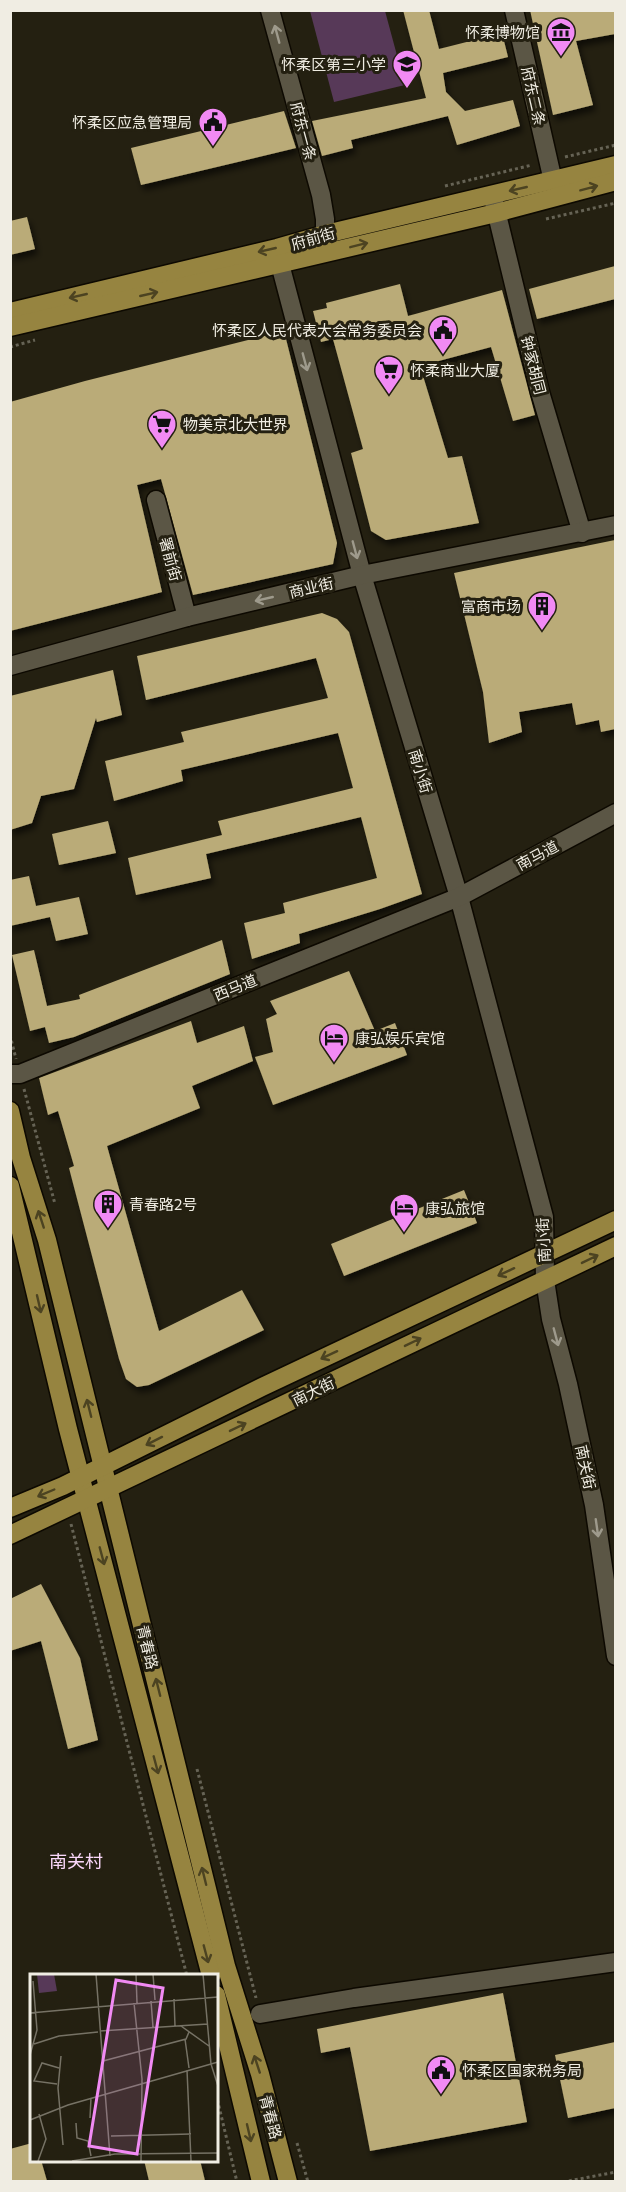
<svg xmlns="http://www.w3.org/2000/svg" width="626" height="2192" viewBox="0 0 626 2192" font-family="Commissioner,'Noto Sans SC',sans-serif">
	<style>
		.green { fill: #573958 }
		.building { fill: #baab78; filter: url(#shadow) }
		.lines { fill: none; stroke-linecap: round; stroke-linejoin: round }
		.minor-casing { stroke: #0d0901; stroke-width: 21 }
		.major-casing { stroke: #0d0901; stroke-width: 21 }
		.path { stroke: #666355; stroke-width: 3; stroke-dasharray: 3 3; stroke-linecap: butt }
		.minor { stroke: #5b5645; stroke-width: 18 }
		.major { stroke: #968440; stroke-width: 18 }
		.oneway { stroke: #9e9a8c }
		.oneway2 { stroke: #4c4321 }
		.labels { text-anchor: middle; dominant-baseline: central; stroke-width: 6; stroke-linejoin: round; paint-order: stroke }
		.poi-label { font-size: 15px; fill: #f0ede3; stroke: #242011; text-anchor: start }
		.street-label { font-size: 15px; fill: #f0ede3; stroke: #242011 }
		.quarter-label { font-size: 18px; fill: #f9d6f9; stroke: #242011 }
		.inset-road { fill: none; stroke: #767265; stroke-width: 1.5 }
		.view { fill: #f18af4; fill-opacity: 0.15; stroke: #f18af4; stroke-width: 3 }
		.inset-edge { fill: none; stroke: #f0ede3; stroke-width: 3 }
	</style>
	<defs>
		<filter id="shadow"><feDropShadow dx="3" dy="5.5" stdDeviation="3" flood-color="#0009"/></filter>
	</defs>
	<rect width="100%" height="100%" fill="#242011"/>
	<path class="green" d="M310 11H385L405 85 334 102Z"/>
	<g class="building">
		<path d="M403 10H429L439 49 502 33 508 57 443 73 446 92 465 111 513 100 520 126 457 145 448 116 351 140 353 148 322 156 312 121 426 98Z"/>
		<path d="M530 10H615V34L576 41 593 105 553 115Z"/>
		<path d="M284 111 296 148 141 185 131 148Z"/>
		<path d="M27 217 35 249 10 255V221Z"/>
		<path d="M615 266V299L537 319 529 289Z"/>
		<path d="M400 284 408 316 502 290 535 415 513 421 491 347 420 366 448 458 462 456 479 523 386 540 371 531 351 453 363 449 333 339 321 342 313 311 327 308 326 303Z"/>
		<path d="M284 331 337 543 333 564 193 595 161 479 137 485 162 592 10 631V402L85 381Z"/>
		<path d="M615 540V729L601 732 599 720 576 725 572 703 519 712 522 732 489 743 483 692 454 573Z"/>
		<path d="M322 613 337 619 349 632 422 894 380 909 299 934 300 943 252 959 244 923 285 913 283 903 377 878 361 817 206 854 211 878 136 895 128 858 222 835 218 821 353 788 338 733 181 770 183 781 114 801 105 761 184 742 181 732 328 698 316 658 146 700 137 656Z"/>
		<path d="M113 670 122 715 97 722 96 718 74 789 41 796 32 823 10 830V696Z"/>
		<path d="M108 821 116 853 59 865 52 834Z"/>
		<path d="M29 876 36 906 79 897 88 934 56 941 50 917 10 926V880Z"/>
		<path d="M222 940 230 974 74 1037 49 1043 45 1027 30 1031 12 955 34 950 47 1006 80 999 79 995Z"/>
		<path d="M349 971 375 1031 395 1023 407 1055 273 1105 255 1057 273 1052 266 1019 277 1014 270 1001Z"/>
		<path d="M191 1021 197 1043 244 1026 253 1061 192 1086 200 1108 107 1146 159 1331 242 1290 264 1330 149 1385 137 1387 126 1379 119 1359 69 1168 74 1166 58 1111 48 1115 39 1078Z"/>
		<path d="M464 1190 477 1223 344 1276 331 1244Z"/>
		<path d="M41 1584 80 1658 98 1740 68 1749 41 1641 10 1651V1599Z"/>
		<path d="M503 1993 527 2122 370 2151 350 2047 321 2053 317 2029Z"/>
		<path d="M615 2042V2108L568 2118 555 2055Z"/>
		<path d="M32 2143V2160H41L47 2181H10V2149Z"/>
		<path d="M144 2160H200L205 2181H149Z"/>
	</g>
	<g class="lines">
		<g class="minor-casing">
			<g id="minor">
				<path d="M270 10 321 195 325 219V249"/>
				<path d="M514 10 553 181"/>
				<path d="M493 198 540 392 582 533"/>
				<path d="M280 264 362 575 459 897 544 1217 545 1280 551 1319 568 1384 594 1505 616 1656"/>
				<path d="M156 500 187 617"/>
				<path d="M10 666 187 617 362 575 616 525"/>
				<path d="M10 1074H20L459 897 616 813"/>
				<path d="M260 2014 354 1998 616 1962"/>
			</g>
		</g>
		<g class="major-casing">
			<g id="major">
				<path d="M10 312 277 248 326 234 616 165"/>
				<path d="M10 327 496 213 616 181"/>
				<path d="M10 1111 21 1158 47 1240 226 1966 260 2074 288 2182"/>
				<path d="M10 1186 68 1429 211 1976"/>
				<path d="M10 1508 63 1486 262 1387 616 1220"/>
				<path d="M10 1535 616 1246"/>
				<path d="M216 1995 261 2182"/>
			</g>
		</g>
		<g class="path">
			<path d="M565 157 616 145"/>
			<path d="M445 186 532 165"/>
			<path d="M546 219 616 203"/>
			<path d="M10 347 35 340"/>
			<path d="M10 1035 16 1059"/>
			<path d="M24 1089 55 1204"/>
			<path d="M71 1524 187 1976"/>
			<path d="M197 1769 256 1998"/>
			<path d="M216 2094 237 2182"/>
			<path d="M297 2143 308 2182"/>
			<path d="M563 2182 616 2172"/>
		</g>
		<use href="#minor" class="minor"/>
		<use href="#major" class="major"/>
	</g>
	<defs><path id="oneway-shaft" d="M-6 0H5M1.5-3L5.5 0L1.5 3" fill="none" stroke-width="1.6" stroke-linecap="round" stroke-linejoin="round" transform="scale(1.5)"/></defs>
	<g class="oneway">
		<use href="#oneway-shaft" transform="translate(277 34) rotate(-105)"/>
		<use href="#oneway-shaft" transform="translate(305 362) rotate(75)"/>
		<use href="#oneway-shaft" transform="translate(355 550) rotate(75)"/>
		<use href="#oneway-shaft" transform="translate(264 599) rotate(167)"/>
		<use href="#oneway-shaft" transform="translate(556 1337) rotate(75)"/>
		<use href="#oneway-shaft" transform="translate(597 1528) rotate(82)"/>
	</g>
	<g class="oneway2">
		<use href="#oneway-shaft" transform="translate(589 188) rotate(-15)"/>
		<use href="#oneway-shaft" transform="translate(518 189) rotate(167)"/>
		<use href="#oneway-shaft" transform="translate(359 245) rotate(-14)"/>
		<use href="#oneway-shaft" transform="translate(267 250) rotate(167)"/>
		<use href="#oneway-shaft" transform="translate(149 294) rotate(-13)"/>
		<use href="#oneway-shaft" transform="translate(78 296) rotate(167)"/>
		<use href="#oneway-shaft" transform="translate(41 1219) rotate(-108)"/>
		<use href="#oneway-shaft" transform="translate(590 1259) rotate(-26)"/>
		<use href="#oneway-shaft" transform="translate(506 1272) rotate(155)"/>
		<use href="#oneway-shaft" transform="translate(39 1304) rotate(77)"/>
		<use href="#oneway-shaft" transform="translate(413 1342) rotate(-26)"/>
		<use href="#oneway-shaft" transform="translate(329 1355) rotate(155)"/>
		<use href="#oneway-shaft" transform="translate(89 1408) rotate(-104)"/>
		<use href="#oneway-shaft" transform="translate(238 1427) rotate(-26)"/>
		<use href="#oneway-shaft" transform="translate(154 1441) rotate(153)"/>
		<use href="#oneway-shaft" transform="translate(46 1493) rotate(157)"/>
		<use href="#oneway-shaft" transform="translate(102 1556) rotate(75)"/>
		<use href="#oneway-shaft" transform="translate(158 1687) rotate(-104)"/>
		<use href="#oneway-shaft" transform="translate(156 1765) rotate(75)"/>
		<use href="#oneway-shaft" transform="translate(204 1876) rotate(-104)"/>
		<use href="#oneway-shaft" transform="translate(206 1954) rotate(75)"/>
		<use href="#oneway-shaft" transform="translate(257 2064) rotate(-108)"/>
		<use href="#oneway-shaft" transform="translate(249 2133) rotate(77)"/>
	</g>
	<defs>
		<g id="museum-pin" transform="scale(1.5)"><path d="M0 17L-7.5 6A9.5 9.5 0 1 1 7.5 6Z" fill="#f18af4" stroke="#242011"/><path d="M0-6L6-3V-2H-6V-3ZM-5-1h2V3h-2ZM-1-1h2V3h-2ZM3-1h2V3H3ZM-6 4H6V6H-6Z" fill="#111"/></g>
		<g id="school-pin" transform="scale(1.5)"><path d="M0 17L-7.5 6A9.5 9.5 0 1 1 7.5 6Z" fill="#f18af4" stroke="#242011"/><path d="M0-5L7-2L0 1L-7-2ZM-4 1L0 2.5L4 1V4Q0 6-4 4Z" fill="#111"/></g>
		<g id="civic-pin" transform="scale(1.5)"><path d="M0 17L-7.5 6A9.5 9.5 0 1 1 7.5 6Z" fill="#f18af4" stroke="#242011"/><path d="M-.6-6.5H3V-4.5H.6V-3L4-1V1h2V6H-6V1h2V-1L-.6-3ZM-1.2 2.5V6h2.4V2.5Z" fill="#111"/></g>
		<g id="supermarket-pin" transform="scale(1.5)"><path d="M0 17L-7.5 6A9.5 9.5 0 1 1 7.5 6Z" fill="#f18af4" stroke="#242011"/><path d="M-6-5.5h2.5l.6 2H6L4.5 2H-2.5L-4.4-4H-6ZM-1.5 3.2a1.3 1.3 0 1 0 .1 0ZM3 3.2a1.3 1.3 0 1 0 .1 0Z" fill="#111"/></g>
		<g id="building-pin" transform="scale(1.5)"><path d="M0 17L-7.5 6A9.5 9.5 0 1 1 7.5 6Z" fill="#f18af4" stroke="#242011"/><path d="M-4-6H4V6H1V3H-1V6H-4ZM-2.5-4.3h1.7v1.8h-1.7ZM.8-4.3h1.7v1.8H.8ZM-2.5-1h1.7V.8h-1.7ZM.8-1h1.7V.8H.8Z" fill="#111"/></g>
		<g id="hotel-pin" transform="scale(1.5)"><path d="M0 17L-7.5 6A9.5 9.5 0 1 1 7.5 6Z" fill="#f18af4" stroke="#242011"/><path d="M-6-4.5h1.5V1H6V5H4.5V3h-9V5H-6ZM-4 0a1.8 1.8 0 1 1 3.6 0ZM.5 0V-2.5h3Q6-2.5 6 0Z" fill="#111"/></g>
	</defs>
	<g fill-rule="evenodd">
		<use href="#museum-pin" x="561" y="32"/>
		<use href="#school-pin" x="407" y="64"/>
		<use href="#civic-pin" x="213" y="122"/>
		<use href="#civic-pin" x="443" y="330"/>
		<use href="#supermarket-pin" x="389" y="370"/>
		<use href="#supermarket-pin" x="162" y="424"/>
		<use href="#building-pin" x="542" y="606"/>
		<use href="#hotel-pin" x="334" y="1038"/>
		<use href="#building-pin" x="108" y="1204"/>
		<use href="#hotel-pin" x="404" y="1208"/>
		<use href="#civic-pin" x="441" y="2070"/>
	</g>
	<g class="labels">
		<g class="poi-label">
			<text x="540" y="32" text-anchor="end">怀柔博物馆</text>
			<text x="386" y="64" text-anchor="end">怀柔区第三小学</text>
			<text x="192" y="122" text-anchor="end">怀柔区应急管理局</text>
			<text x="422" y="330" text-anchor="end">怀柔区人民代表大会常务委员会</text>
			<text x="410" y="370">怀柔商业大厦</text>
			<text x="183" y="424">物美京北大世界</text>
			<text x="521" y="606" text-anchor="end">富商市场</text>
			<text x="355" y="1038">康弘娱乐宾馆</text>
			<text x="129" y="1204">青春路2号</text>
			<text x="425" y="1208">康弘旅馆</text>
			<text x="462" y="2070">怀柔区国家税务局</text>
		</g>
		<g class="street-label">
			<text transform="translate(534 96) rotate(77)">府东二条</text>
			<text transform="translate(304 131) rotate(75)">府东一条</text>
			<text transform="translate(313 238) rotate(-16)">府前街</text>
			<text transform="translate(534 365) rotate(76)">钟家胡同</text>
			<text transform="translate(171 559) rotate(75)">署前街</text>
			<text transform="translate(311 587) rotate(-13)">商业街</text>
			<text transform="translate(421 771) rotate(73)">南小街</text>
			<text transform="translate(537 855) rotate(-28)">南马道</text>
			<text transform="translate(235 987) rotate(-22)">西马道</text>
			<text transform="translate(543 1240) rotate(-93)">南小街</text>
			<text transform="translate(313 1391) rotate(-26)">南大街</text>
			<text transform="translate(586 1467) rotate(78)">南关街</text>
			<text transform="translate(148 1647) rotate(76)">青春路</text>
			<text transform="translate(271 2117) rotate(75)">青春路</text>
		</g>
		<g class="quarter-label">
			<text x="76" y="1861">南关村</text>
		</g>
	</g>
	<g transform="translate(30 1974)">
		<rect width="188" height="188" fill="#242011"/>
		<path d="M7 0H24L27 17 9 19Z" fill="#573958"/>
		<path class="inset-road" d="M66 0 80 182M106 0 107 29M123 0 125 26M173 0 181 90 188 112M144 25 145 52M121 27 123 53M104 29 112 105 111 187M66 33 188 23M0 39 66 33M151 52 179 72M70 57 178 50M155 65 159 94M4 70 29 62 68 58M0 81 7 56 3 7M31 82 28 114 33 171M73 87 156 65 159 58M157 96 161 187M27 110 4 107 12 89 29 94M60 144 61 124M0 146 38 131 188 88M46 149 47 164 58 167 61 182M81 162 161 160M8 187 16 165 9 140M42 187 85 180 188 179"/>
		<path class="view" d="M86 6 133 14 107 180 59 172Z"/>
		<rect width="188" height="188" class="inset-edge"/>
	</g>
	<rect width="626" height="2192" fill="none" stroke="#f0ede3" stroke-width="24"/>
</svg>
